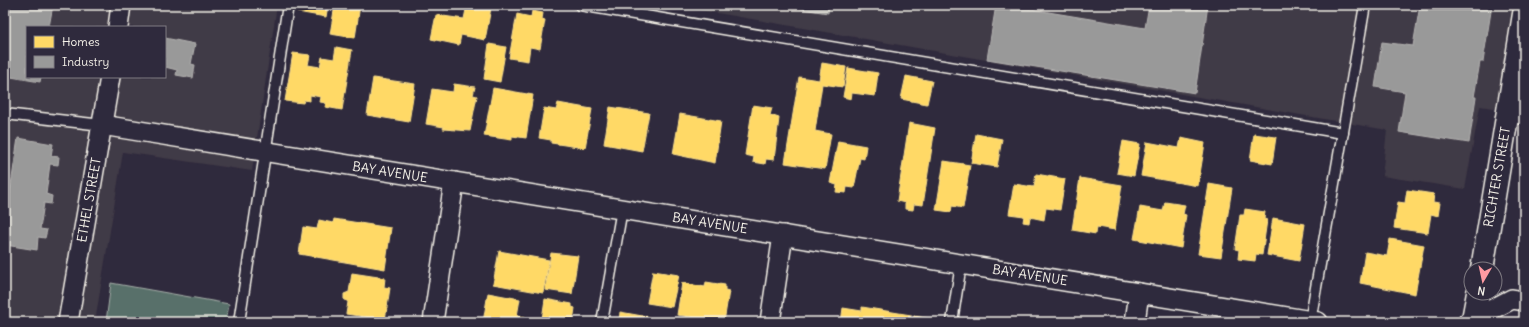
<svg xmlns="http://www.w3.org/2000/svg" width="1529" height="327" viewBox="0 0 1529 327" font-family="Delius,sans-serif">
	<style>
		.built { fill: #413a46; fill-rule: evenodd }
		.green { fill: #596f6a; stroke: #a6b0a9 }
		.homes { fill: #ffd966; stroke: #fce08d }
		.industry { fill: #999; stroke: #b4b3b1 }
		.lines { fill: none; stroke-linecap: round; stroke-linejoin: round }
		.lane-casing { stroke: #f4f1e8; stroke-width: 13 }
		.street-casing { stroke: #f4f1e8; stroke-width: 22 }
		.secondary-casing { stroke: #f4f1e8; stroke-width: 25 }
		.lane { stroke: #2f2a3d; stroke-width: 10 }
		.street { stroke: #2f2a3d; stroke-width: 19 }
		.secondary { stroke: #2f2a3d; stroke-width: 22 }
		.labels { text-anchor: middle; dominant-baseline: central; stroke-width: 4; stroke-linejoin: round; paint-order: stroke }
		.street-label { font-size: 13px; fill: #f4f1e8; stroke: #2f2a3d }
	</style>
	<rect width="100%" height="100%" fill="#2f2a3d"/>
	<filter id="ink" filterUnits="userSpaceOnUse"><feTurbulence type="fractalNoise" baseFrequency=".025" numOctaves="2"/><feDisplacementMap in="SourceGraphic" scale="8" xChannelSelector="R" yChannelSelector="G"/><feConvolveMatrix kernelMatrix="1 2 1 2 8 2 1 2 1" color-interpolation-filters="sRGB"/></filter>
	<g filter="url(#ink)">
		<g class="built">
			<path d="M5 5H277L252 171 123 152 95 322H5ZM27 27H165V77H27Z"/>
			<path d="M671 5H1524V113L1480 106 1465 189 1382 176 1387 130Z"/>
		</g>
		<path class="green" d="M111 283 229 304 226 322H106Z"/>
		<g class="homes">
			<path d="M299 5H328L326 17 297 12Z"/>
			<path d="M335 5H360L355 38 330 34Z"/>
			<path d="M467 5 491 8 485 40 461 35 459 45 431 39 436 15 464 19Z"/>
			<path d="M532 11 543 13 542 19 545 20 540 49 530 47 528 61 509 58 517 14 531 17Z"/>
			<path d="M489 44 506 47 500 82 484 79Z"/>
			<path d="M336 47 352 50 342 110 325 107 326 103 320 102 321 97 310 95V101L304 100 303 103 285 101 293 53 310 55 308 65 320 67 322 57 334 59Z"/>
			<path d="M822 63 846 67 843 87 822 84 815 131 831 134 825 169 785 163 799 77 819 80Z"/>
			<path d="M848 68 878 73 875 96 852 93 851 99 843 97Z"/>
			<path d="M906 76 932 81 927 104 901 99Z"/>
			<path d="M373 78 415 84 409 122 367 115Z"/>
			<path d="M454 84 475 87 473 95 477 96 470 131 443 129 444 127 426 124 432 89 453 92Z"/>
			<path d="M493 88 533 95 526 138 512 136V140L484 136Z"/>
			<path d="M558 103 592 109 585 148 551 143V140L539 138 544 108 556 110Z"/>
			<path d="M753 105 772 108 770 115 779 118 774 160 766 159 765 164 753 162 754 157 745 155Z"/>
			<path d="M610 107 649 113 642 151 604 144Z"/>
			<path d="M680 114 721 121 715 163 673 154Z"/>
			<path d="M909 123 935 128 923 205 914 204 913 210 905 209V203L897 201Z"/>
			<path d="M976 134 1002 139 997 167 971 163Z"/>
			<path d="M1254 134 1276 137 1272 164 1250 160Z"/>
			<path d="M1181 138 1205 143 1198 186 1141 176 1147 142 1179 148Z"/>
			<path d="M838 141 866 146 864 159 860 158 854 188 847 187 846 193 836 192 837 185 830 183Z"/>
			<path d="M1123 141 1140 144 1134 176 1117 173Z"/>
			<path d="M944 161 970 165 963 208 952 206 951 212 936 210Z"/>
			<path d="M1036 174 1065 179 1060 210 1046 208 1044 220 1030 217 1029 223 1023 222 1024 216 1009 214 1014 184 1034 187Z"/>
			<path d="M1080 178 1122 185 1115 230 1097 227 1096 234 1072 230Z"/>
			<path d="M1209 184 1232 188 1221 257 1198 254Z"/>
			<path d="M1407 190 1434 194 1433 202 1440 203 1438 216 1431 214 1428 233 1394 228 1398 202 1405 203Z"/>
			<path d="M1165 202 1185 205 1183 214 1186 215 1181 248 1134 239 1140 207 1163 211Z"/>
			<path d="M1245 209 1265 212 1264 219 1267 220 1262 255 1256 254 1255 261 1238 259 1239 250 1235 249 1240 215H1244Z"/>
			<path d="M1273 218 1305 224 1299 261 1267 255Z"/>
			<path d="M334 219 391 228 385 269 299 254 303 227 317 229 319 220 333 223Z"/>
			<path d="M1390 239 1424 245 1415 294 1360 283 1365 252 1387 256Z"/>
			<path d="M499 251 549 260 543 293 493 284Z"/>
			<path d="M551 253 578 256 572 294 545 290Z"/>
			<path d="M653 271 679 275 672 307 647 303Z"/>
			<path d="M352 273 385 278 384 287 390 288 385 320 346 314 348 302 344 299V294L349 292Z"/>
			<path d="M706 282 725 285V290L729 291 724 322 677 315 682 283 705 287Z"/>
			<path d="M488 293 520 299 517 316 525 317 524 322H483Z"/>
			<path d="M545 299 572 304V307L575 308 573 322H552L542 319Z"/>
			<path d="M862 307 911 315 910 322H841L843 308 862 311Z"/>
			<path d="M620 312 648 317 647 322H619Z"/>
			<path d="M914 316 937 320V322H913Z"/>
		</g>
		<g class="industry">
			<path d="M5 5H53L49 27H27V77H41L40 82 5 76Z"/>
			<path d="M776 5H829L828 13Z"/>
			<path d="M962 5H985L984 9Z"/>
			<path d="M996 5H1006L1145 28 1149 5H1208L1195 93 987 59Z"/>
			<path d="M1420 5H1492L1483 62H1480L1474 97H1476L1469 143 1399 132 1405 92 1375 87 1382 42 1413 46Z"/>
			<path d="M165 38 195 44 191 64 195 65 193 78 176 75 177 70 165 67Z"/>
			<path d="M18 138 53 144 51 156 59 157 58 165 50 164 46 194 52 196 51 204 44 203 40 229 47 230 45 238 38 237 37 250 5 245V225Z"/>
		</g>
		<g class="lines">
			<g class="lane-casing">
				<g id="lane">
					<path d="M580 5 1343 133"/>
					<path d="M5 114 102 125"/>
					<path d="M1508 116 1524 119"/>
					<path d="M239 322 288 5"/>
					<path d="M602 322 622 209"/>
					<path d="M952 322 961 264"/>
					<path d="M1310 322 1365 5"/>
				</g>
			</g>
			<g class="street-casing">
				<g id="street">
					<path d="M118 27 121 5"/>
					<path d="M102 125 1318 322"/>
					<path d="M68 322 110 77"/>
					<path d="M433 322 454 182"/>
					<path d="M770 322 783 235"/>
					<path d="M1135 322 1139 293"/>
					<path d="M1468 322 1512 299 1524 301"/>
				</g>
			</g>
			<g class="secondary-casing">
				<g id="secondary">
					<path d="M1482 269 1524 14"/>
					<path d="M1473 319 1478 293"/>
				</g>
			</g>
			<use href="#lane" class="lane"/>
			<use href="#street" class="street"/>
			<use href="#secondary" class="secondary"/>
		</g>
	</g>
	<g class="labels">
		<g class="street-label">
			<text transform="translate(390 172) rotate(9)">BAY AVENUE</text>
			<text transform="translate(1497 177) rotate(-80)">RICHTER STREET</text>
			<text transform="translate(89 200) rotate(-80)">ETHEL STREET</text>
			<text transform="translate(710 223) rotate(9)">BAY AVENUE</text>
			<text transform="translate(1030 275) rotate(9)">BAY AVENUE</text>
		</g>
	</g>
	<rect width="1529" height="327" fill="none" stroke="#2f2a3d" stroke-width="20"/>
	<rect x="10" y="10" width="1509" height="307" fill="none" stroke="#f4f1e8" stroke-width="1.5" filter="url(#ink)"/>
	<rect x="26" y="26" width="140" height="52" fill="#2f2a3d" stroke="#7e7a81"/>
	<rect x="34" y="36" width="20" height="12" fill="#ffd966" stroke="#7e7a81"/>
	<text x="62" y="46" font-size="12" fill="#f4f1e8">Homes</text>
	<rect x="34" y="56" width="20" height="12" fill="#999999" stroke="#7e7a81"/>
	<text x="62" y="66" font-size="12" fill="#f4f1e8">Industry</text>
	<g transform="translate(1483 281) rotate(189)"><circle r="19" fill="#2f2a3d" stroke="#7e7a81"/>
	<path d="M0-3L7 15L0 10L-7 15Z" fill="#ff9aa2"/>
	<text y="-6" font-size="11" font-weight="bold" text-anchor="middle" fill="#f4f1e8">N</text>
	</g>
</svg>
